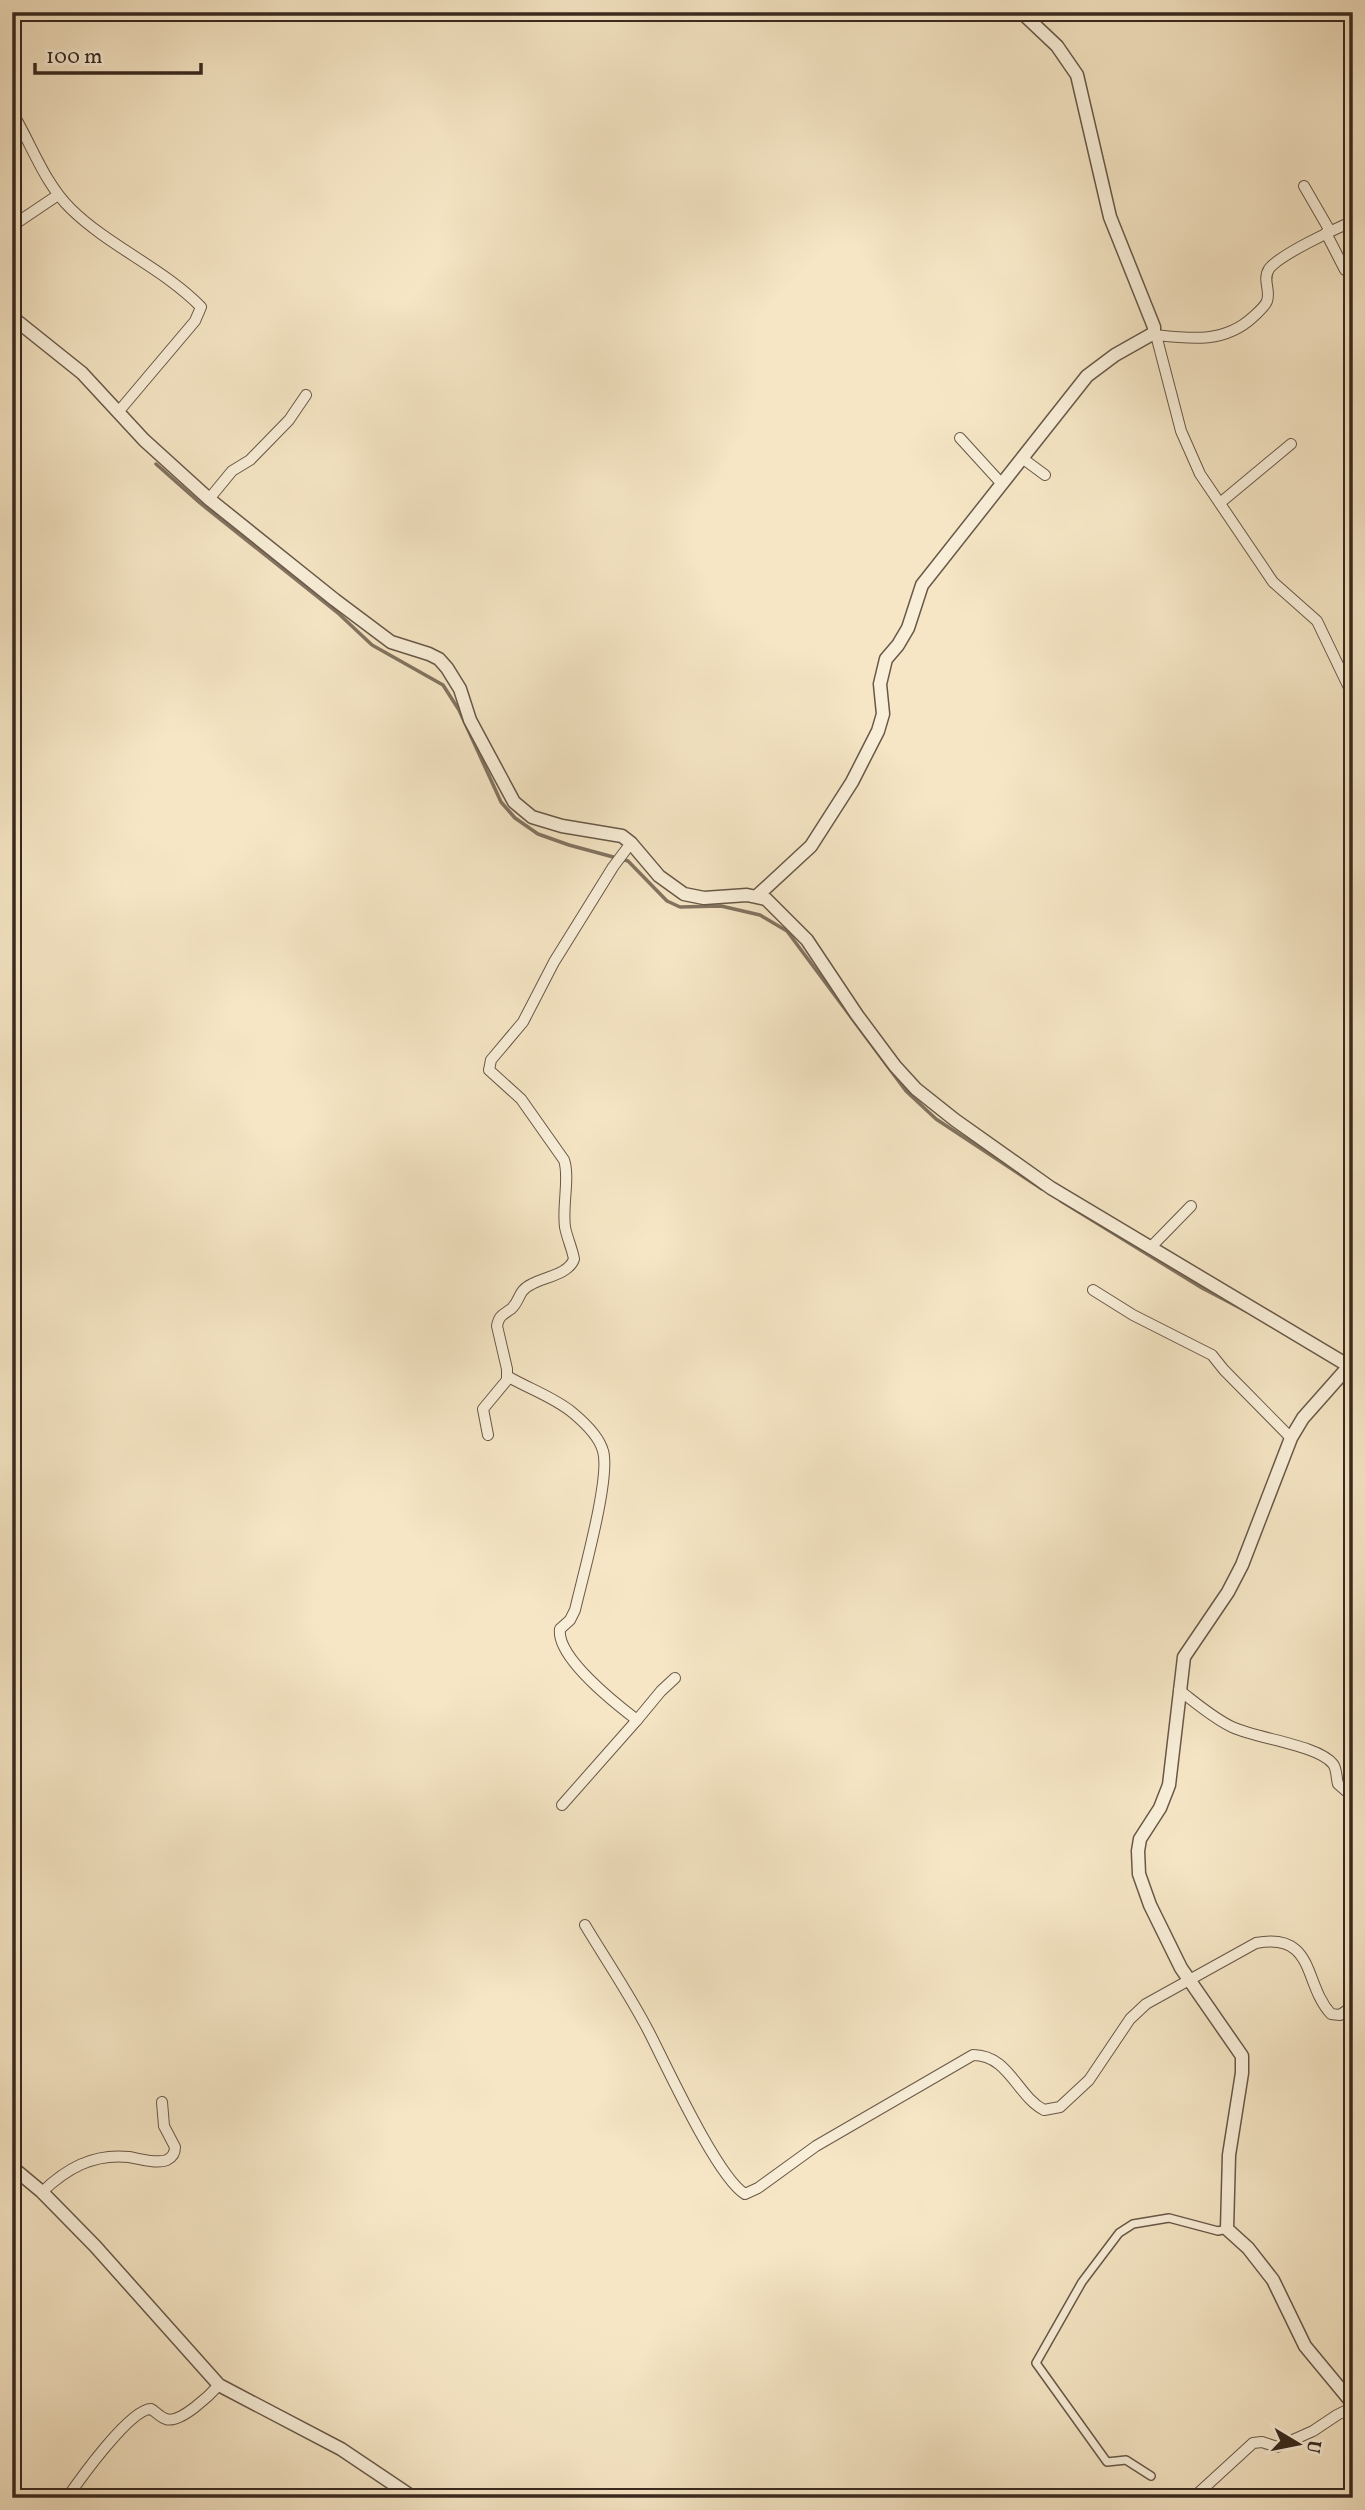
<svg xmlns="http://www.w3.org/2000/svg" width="1365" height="2510" viewBox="0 0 1365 2510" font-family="Vollkorn,serif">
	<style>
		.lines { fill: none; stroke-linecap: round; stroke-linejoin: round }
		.stream { stroke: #837361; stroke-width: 3.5 }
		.pedestrian-casing { stroke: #685848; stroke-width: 10 }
		.minor-casing { stroke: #685848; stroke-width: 12 }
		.tertiary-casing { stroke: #685848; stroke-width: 15 }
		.pedestrian { stroke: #f9efd9; stroke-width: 7 }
		.minor { stroke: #f9efd9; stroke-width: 10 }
		.tertiary { stroke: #f9efd9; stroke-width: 12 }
	</style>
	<rect width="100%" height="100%" fill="#f6e6c5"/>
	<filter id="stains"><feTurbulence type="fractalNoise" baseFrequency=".00286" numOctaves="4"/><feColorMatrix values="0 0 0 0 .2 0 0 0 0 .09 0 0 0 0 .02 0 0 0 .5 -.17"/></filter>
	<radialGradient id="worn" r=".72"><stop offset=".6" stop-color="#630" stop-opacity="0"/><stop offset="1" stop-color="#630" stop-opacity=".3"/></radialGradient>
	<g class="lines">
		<g class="stream">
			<path d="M156 464 200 503 339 614 372 645 443 685 459 710 501 802 515 818 538 834 569 845 628 861 667 901 680 907 721 906 760 915 787 931 906 1091 936 1119 1042 1189"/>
			<path d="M1061 1201 1202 1288 1246 1311"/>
		</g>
		<g class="pedestrian-casing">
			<path id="pedestrian" d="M1151 2476 1126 2460 1107 2462 1036 2363 1082 2282 1119 2233 1133 2224 1169 2218 1218 2231 1227 2229"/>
		</g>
		<g class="minor-casing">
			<g id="minor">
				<path d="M12 112C31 143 44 183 71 209 110 247 163 268 201 307L195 321 119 411"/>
				<path d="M1304 186 1330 231"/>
				<path d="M12 226 58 195"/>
				<path d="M1326 233 1345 270"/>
				<path d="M1153 334 1156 335 1181 431 1200 474 1273 582 1317 621 1353 696"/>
				<path d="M1156 335C1192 339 1225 343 1253 317 1257 313 1265 307 1267 301 1271 290 1262 280 1269 269 1279 255 1335 229 1353 221"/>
				<path d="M960 438 1001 483"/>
				<path d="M1022 458 1045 475"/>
				<path d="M209 499 232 471 250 460 289 420 306 395"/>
				<path d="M1220 503 1291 444"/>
				<path d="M1150 1248 1191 1206"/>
				<path d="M1093 1290 1133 1315 1212 1355 1224 1370 1291 1438"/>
				<path d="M507 1376C529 1389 554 1397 573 1413 585 1423 599 1436 603 1451 611 1477 582 1579 575 1610L570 1620 560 1629C556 1657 616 1704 637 1720L661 1691 675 1678"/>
				<path d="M488 1435 483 1409 507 1380V1369L497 1326C499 1315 503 1315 511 1309 521 1300 517 1291 532 1284 545 1277 569 1274 574 1259 572 1248 567 1238 565 1227 562 1206 570 1177 564 1160L521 1099 489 1070 491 1060 523 1022 554 962 613 867 631 843"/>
				<path d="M1179 1690C1196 1703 1213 1718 1232 1727 1258 1739 1318 1745 1333 1764 1337 1769 1336 1777 1338 1784L1353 1797"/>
				<path d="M562 1805 637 1720"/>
				<path d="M585 1925C606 1960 630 1995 649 2032 666 2065 717 2177 745 2194L758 2188 816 2146 973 2055C1009 2055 1017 2096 1044 2110L1060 2107 1089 2080 1130 2019 1146 2004 1256 1943C1316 1932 1303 1984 1331 2014L1340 2015 1353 2006"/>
				<path d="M42 2192C66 2169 93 2153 129 2157 140 2159 157 2164 167 2160 173 2157 175 2153 175 2147L164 2126 162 2102"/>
				<path d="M67 2498C80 2479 130 2409 151 2409 156 2412 161 2418 166 2419 180 2424 210 2395 219 2385"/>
				<path d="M1193 2498 1253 2443 1262 2442 1277 2447 1313 2431 1337 2415 1353 2407"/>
			</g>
		</g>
		<g class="tertiary-casing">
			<g id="tertiary">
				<path d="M12 317 82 373 144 440 209 499 335 600 391 642 429 654 439 659 447 668 460 689 470 720 514 802 532 817 562 826 622 836 631 843 659 876 684 894 704 898 747 895 766 899 807 940 857 1015 895 1066 916 1089 955 1120 1051 1188 1349 1366 1353 1364"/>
				<path d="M757 896 811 846 852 782 878 731 883 714 880 684 886 659 898 645 908 628 922 585 1087 376 1115 355 1154 333V327L1110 217 1077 75 1057 46 1021 12"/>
				<path d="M1349 1366 1303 1418 1291 1438 1242 1565 1228 1592 1184 1657 1169 1785 1160 1808 1140 1839 1138 1851 1139 1874 1150 1905 1181 1968 1242 2056V2073L1229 2155 1227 2229 1248 2248 1273 2280 1305 2346 1353 2404"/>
				<path d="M12 2167 42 2192 95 2246 219 2385 341 2449 414 2498"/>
			</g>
		</g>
		<use href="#pedestrian" class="pedestrian"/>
		<use href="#minor" class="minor"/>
		<use href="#tertiary" class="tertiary"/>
	</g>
	<rect width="1365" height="2510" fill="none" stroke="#f6e6c5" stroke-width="42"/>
	<rect x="14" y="14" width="1337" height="2482" fill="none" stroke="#38281f" stroke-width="3.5"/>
	<rect x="21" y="21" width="1323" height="2468" fill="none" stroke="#38281f" stroke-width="2"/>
	<g transform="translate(1298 2444) rotate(100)" stroke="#f9efd9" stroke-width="5" paint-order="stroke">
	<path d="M0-5L12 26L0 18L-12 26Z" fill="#38281f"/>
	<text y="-10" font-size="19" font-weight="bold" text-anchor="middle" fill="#38281f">U</text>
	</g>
	<path d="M35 63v10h166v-10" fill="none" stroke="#38281f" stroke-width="3.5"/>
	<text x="46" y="63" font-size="21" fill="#38281f" stroke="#f9efd9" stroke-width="5" paint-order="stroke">100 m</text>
	<rect width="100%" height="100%" filter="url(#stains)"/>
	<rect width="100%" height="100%" fill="url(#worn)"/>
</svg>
